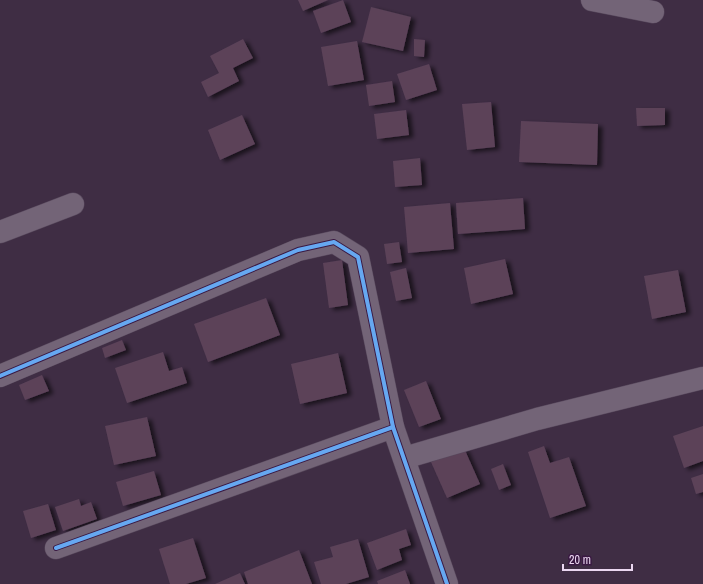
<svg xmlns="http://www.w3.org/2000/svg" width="703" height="584" viewBox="0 0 703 584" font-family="'Archivo Narrow',sans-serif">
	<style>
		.building { fill: #5b4259; filter: url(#shadow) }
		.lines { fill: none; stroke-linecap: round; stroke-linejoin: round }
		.minor-casing { stroke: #58495d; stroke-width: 23 }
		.minor { stroke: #736477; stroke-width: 22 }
		.cycleway-casing { stroke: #3a1943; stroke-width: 6 }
		.cycleway { stroke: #66a8f1; stroke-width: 4 }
	</style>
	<defs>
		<filter id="shadow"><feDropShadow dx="4.5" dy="2.5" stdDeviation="2" flood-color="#0009"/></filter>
	</defs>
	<rect width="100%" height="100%" fill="#3f2d44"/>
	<g class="building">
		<path d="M298 0H328L303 11Z"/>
		<path d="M343 0 351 22 321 33 313 11Z"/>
		<path d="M371 7 411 17 403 51 362 42Z"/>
		<path d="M243 39 253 58 233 68 239 81 208 97 201 82 219 73 210 56Z"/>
		<path d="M414 39 425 40 424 57 414 56Z"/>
		<path d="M357 41 364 80 328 86 321 47Z"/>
		<path d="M429 64 437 90 406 100 397 74Z"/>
		<path d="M392 81 395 102 369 106 366 85Z"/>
		<path d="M491 102 495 147 467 150 462 104Z"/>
		<path d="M636 108H665V125L637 126Z"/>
		<path d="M406 110 409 135 377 139 374 114Z"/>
		<path d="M242 115 255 144 220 160 208 130Z"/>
		<path d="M521 121 598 124 597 165 519 162Z"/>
		<path d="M420 158 422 185 395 187 393 161Z"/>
		<path d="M523 198 525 229 458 234 456 203Z"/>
		<path d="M450 203 454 249 408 253 404 207Z"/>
		<path d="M399 242 402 262 387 264 384 244Z"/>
		<path d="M505 259 513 294 471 304 464 268Z"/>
		<path d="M342 260 348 305 329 308 323 263Z"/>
		<path d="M406 268 412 298 396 301 390 272Z"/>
		<path d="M678 270 686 312 652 319 644 276Z"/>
		<path d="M266 298 280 335 208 362 194 324Z"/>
		<path d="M122 340 126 350 105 358 102 348Z"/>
		<path d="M163 352 169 371 182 367 187 383 127 403 115 368Z"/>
		<path d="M338 353 347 393 300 404 291 364Z"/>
		<path d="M42 375 49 391 25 400 19 385Z"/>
		<path d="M426 381 441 419 419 427 404 390Z"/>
		<path d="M147 417 156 456 114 465 105 426Z"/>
		<path d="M703 426V461L684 468 673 436Z"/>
		<path d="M544 446 550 463 569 457 586 506 550 518 528 452Z"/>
		<path d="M464 448 480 484 447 498 431 462Z"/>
		<path d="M503 464 511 485 499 490 491 469Z"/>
		<path d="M154 471 161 495 123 506 116 482Z"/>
		<path d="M703 474V492L696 494 691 478Z"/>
		<path d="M79 499 81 506 91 502 97 519 63 531 55 507Z"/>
		<path d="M48 504 56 530 31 538 23 511Z"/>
		<path d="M406 529 411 545 399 549 402 560 377 570 367 543Z"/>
		<path d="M193 538 206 578 186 584H170L159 549Z"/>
		<path d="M358 539 369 577 346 584H321L314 562 333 557 330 547Z"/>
		<path d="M299 550 312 584H248L244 572Z"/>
		<path d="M405 570 410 584H378L377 581Z"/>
		<path d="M240 573 245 584H215Z"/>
	</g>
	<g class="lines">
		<g class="minor-casing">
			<g id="minor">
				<path d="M592 0 653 12"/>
				<path d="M0 232 73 204"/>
				<path d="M0 376 298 250 334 242 358 257 393 427 447 584"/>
				<path d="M404 458 537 419 703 378"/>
				<path d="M56 548 393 427"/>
			</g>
		</g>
		<use href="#minor" class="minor"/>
		<g class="cycleway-casing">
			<g id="cycleway">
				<path d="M0 376 298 250 334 242 358 257 393 427 447 584"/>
				<path d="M56 548 393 427"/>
			</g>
		</g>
		<use href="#cycleway" class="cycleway"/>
	</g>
	<path d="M563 564v6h69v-6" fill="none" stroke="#ebd7f1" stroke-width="2"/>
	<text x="569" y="564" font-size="12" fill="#ebd7f1" stroke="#3a1943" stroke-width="3" paint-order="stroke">20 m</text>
</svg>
